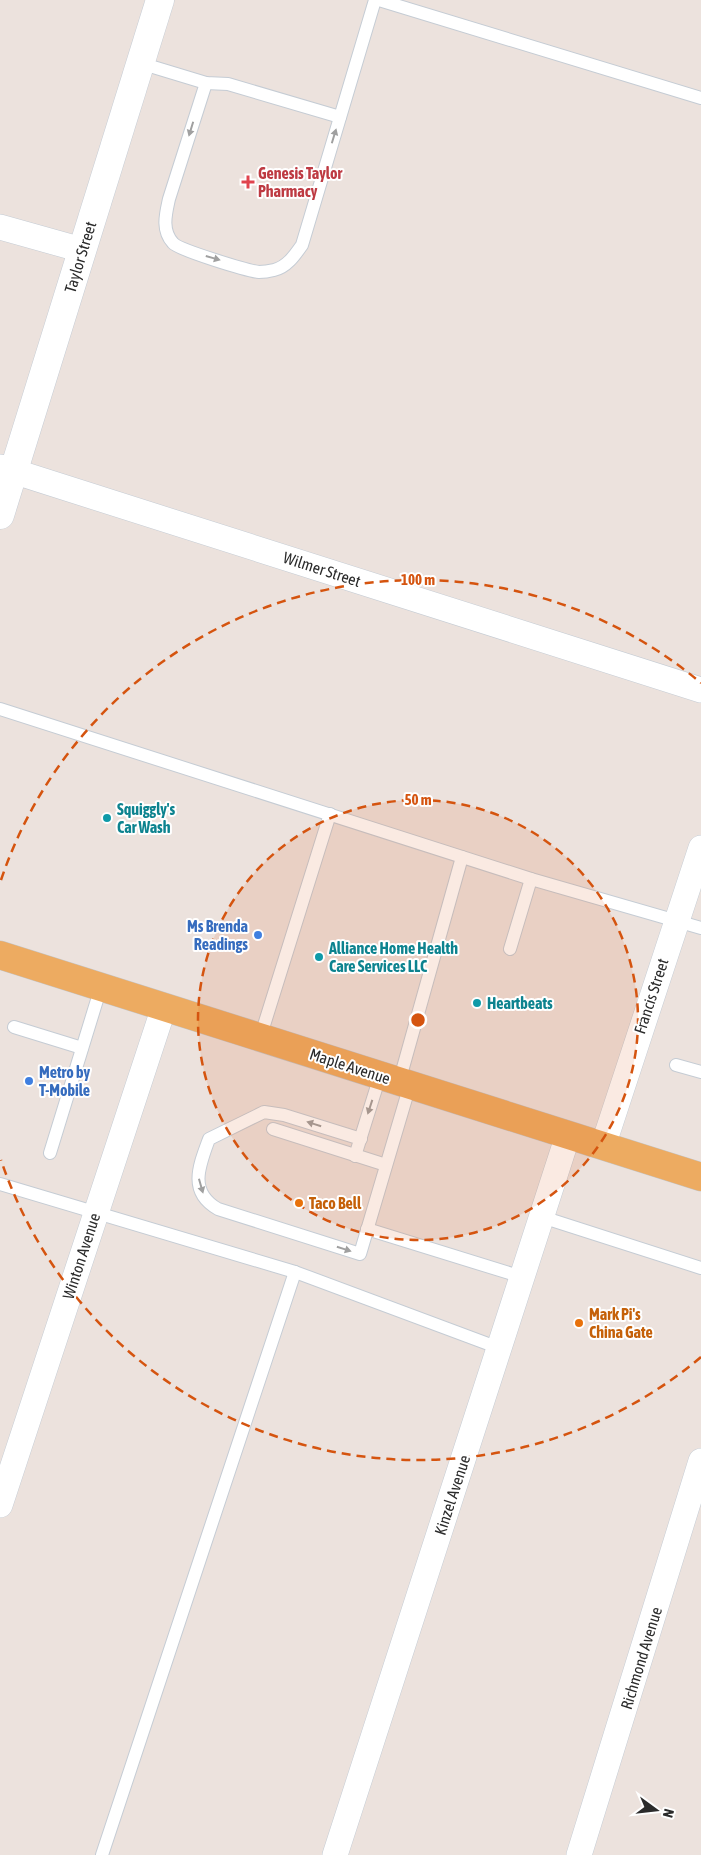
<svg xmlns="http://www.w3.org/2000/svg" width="701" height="1855" viewBox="0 0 701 1855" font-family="'Asap Condensed',sans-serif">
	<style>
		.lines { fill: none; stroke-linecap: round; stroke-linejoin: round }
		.service-casing { stroke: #c5ccd4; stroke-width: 14 }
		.minor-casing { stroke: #c5ccd4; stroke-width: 26 }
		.tertiary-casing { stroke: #c5ccd4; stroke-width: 29 }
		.primary-casing { stroke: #c4c4c4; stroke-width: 29 }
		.service { stroke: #fff; stroke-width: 12 }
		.minor { stroke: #fff; stroke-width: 25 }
		.tertiary { stroke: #fff; stroke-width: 28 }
		.primary { stroke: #edab61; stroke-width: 28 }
		.oneway { fill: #a0a0a0 }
		.ring { fill: none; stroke: #d5540f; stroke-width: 2.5; stroke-dasharray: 9 6 }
		.health-dot { fill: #e0444e; stroke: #fff; stroke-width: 2 }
		.culture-dot { fill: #0f9aa8; stroke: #fff; stroke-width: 2 }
		.shop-dot { fill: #3f7fe0; stroke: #fff; stroke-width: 2 }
		.food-dot { fill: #e8710a; stroke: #fff; stroke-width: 2 }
		.labels { text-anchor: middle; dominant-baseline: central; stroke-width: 4; stroke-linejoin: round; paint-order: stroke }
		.health-label { font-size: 16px; font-weight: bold; fill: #be3a42; stroke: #fff; text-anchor: start }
		.street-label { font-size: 16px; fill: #2b2b2b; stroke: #fff }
		.culture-label { font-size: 16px; font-weight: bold; fill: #0d838f; stroke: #fff; text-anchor: start }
		.shop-label { font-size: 16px; font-weight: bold; fill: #366cbe; stroke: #fff; text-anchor: end }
		.food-label { font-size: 16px; font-weight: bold; fill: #c56008; stroke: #fff; text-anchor: start }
		.centre { fill: #d5540f; stroke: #fff; stroke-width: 2.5 }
		.ring-label { font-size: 15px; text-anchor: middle; font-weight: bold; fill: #d5540f; stroke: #fff; stroke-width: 4; stroke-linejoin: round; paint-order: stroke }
	</style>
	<rect width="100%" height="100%" fill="#ece2dd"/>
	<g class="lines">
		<g class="service-casing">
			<g id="service">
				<path d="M379 0 701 98"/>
				<path d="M140 63 206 83 228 84 340 117"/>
				<path d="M206 83 169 199C166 213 161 230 173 243 179 250 248 271 259 272 264 272 270 271 274 270 287 267 295 255 302 245L375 0"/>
				<path d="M0 709 531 879 701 928"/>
				<path d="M510 949 531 879"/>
				<path d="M14 1027 82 1048"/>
				<path d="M260 1038 330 814"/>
				<path d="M676 1065 701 1072"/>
				<path d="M399 1082 462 857"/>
				<path d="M273 1129 386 1165"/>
				<path d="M361 1139 284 1115 264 1112 209 1139C199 1166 188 1192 218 1209L360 1254 410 1085"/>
				<path d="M50 1153 101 987"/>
				<path d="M355 1156 380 1076"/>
				<path d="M0 1184 295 1272 499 1348"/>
				<path d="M542 1217 701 1268"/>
				<path d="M367 1229 522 1277"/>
				<path d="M102 1855 295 1272"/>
			</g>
		</g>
		<g class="minor-casing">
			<g id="minor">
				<path d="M0 227 82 250"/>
				<path d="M0 467 701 690"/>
				<path d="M603 1146 701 848"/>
				<path d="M0 1505 164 1007"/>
				<path d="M335 1855 568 1135"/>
				<path d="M579 1855 701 1461"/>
			</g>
		</g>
		<g class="tertiary-casing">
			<path id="tertiary" d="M0 515 160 0"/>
		</g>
		<g class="primary-casing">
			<path id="primary" d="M0 955 701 1177"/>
		</g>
		<use href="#service" class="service"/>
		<use href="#minor" class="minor"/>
		<use href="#tertiary" class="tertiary"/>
		<use href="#primary" class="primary"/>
	</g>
	<defs><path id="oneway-solid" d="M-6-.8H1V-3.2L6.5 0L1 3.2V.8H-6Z" transform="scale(1.25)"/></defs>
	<g class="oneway">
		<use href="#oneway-solid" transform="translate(191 129) rotate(107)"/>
		<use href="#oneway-solid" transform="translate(334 136) rotate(-73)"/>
		<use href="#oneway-solid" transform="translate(213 258) rotate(16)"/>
		<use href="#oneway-solid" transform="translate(370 1107) rotate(108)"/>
		<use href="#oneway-solid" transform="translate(314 1124) rotate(-163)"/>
		<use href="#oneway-solid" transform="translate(201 1186) rotate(74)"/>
		<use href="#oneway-solid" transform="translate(344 1249) rotate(18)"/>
	</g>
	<circle cx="418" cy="1020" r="220" fill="#d5540f" fill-opacity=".12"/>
	<g class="ring">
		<circle cx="418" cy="1020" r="220"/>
		<path d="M701 1357A440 440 0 0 1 1 1160M1 880A440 440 0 0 1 701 683"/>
	</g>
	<path class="health-dot" d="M245.5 174.5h5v5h5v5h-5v5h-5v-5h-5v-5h5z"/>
	<g class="culture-dot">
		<circle cx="107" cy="818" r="5"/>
		<circle cx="319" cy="957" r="5"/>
		<circle cx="477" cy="1003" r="5"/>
	</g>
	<g class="shop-dot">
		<circle cx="258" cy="935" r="5"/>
		<circle cx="29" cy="1081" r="5"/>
	</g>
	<g class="food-dot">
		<circle cx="299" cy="1203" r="5"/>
		<circle cx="579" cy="1323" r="5"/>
	</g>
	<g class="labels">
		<g class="health-label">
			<text x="258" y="173">Genesis Taylor<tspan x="258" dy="18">Pharmacy</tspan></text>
		</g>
		<g class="street-label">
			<text transform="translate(80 257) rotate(-73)">Taylor Street</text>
			<text transform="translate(322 569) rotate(18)">Wilmer Street</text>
			<text transform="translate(651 996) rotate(-72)">Francis Street</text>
			<text transform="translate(350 1066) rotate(18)">Maple Avenue</text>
			<text transform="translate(81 1256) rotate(-72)">Winton Avenue</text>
			<text transform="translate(452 1495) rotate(-72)">Kinzel Avenue</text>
			<text transform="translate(641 1658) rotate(-73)">Richmond Avenue</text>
		</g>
		<g class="culture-label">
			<text x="117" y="809">Squiggly's<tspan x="117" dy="18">Car Wash</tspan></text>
			<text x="329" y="948">Alliance Home Health<tspan x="329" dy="18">Care Services LLC</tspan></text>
			<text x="487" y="1003">Heartbeats</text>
		</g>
		<g class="shop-label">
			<text x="248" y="926">Ms Brenda<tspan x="248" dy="18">Readings</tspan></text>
			<text x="39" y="1072" text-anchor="start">Metro by<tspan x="39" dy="18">T-Mobile</tspan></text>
		</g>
		<g class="food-label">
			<text x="309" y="1203">Taco Bell</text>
			<text x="589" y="1314">Mark Pi's<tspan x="589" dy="18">China Gate</tspan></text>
		</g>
	</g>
	<circle cx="418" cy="1020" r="8" class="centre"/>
	<g class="ring-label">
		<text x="418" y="585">100 m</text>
		<text x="418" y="805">50 m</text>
	</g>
	<g transform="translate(656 1810) rotate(105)" stroke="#ffffff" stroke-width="4" paint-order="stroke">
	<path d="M0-4L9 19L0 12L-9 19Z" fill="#2b2b2b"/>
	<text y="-8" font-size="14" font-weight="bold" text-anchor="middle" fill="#2b2b2b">N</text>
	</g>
</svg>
